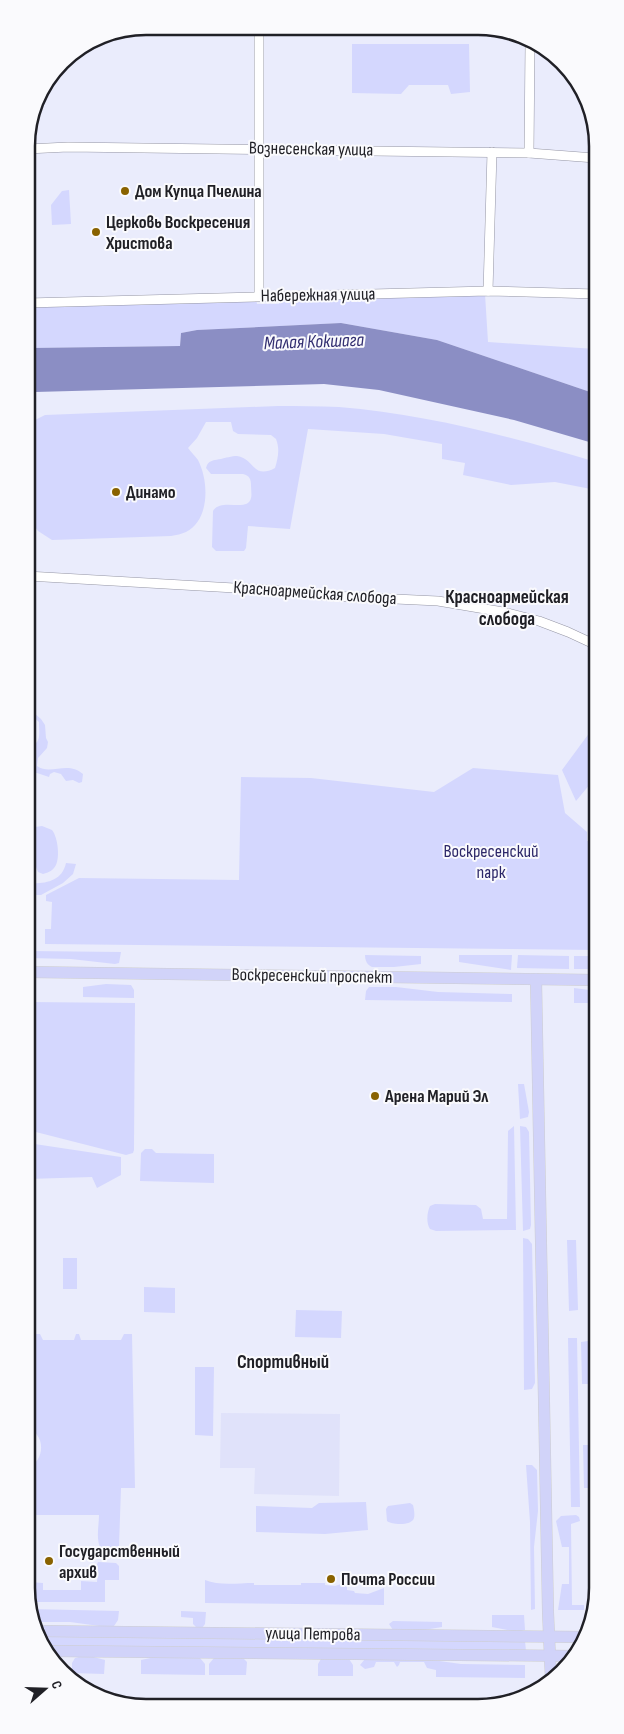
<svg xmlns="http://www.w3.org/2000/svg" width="624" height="1734" viewBox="0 0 624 1734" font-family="'Sofia Sans Condensed',sans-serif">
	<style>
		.built { fill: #e0e2fa }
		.green { fill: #d4d7fe }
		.water { fill: #8b8ec4 }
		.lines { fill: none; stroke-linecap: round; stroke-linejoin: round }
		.minor-casing { stroke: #9596a5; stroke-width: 10 }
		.major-casing { stroke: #cececf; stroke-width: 12 }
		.minor { stroke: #fff; stroke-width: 9 }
		.major { stroke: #d1d3f9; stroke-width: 11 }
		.poi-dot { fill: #896200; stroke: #fafafd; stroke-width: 2 }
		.labels { text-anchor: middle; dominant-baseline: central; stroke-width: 4; stroke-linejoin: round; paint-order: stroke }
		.street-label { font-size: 18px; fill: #202026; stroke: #fafafd }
		.poi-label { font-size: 18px; font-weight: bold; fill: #202026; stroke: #fafafd; text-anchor: start }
		.park-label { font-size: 18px; fill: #2d2869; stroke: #fafafd }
		.water-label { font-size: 19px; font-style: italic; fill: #322e70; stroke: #fafafd }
		.neighbourhood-label { font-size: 19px; font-weight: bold; fill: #202026; stroke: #fafafd }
		.rim { fill: none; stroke: #202026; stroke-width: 2.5 }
	</style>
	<rect width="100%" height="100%" fill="#eaecfc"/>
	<path class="built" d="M221 1413 340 1414 339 1496 254 1494 255 1468H220Z"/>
	<g class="green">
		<path d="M352 44H469L470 92 451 94 448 85H409L401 94 352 93Z"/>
		<path d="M69 190 71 224 52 225 51 205 62 191Z"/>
		<path d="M485 294 488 342 596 349V394L437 340 341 323 197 330 181 333 180 346 30 348 27 331V305L256 298 257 304H279V297Z"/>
		<path d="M278 406C298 406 319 406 339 407 426 414 513 437 596 462V490L555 482 511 485 463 475 465 463 442 459V444L384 434 308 429 290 529 248 526 246 548 244 551H216L212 547 213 511C221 497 248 513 251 498 252 495 251 490 251 486 251 479 250 476 243 474H211L206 468 207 465C210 460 215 460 221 459 225 458 232 456 237 456 254 458 253 480 275 468 278 458 280 449 276 439L271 435 238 434 233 431 231 422H206L197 438 188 448C191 452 195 456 198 460 209 481 210 520 186 532 182 534 176 535 171 536L52 540 38 531 27 516V477L33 466 27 463V424L45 415Z"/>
		<path d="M27 707 41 719 45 725 46 738 48 742 47 748 38 758 37 766C51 776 67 760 83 774L82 782 79 783 73 780 66 781 61 774 54 772 50 774 49 777 37 773 27 772V749C42 742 39 737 39 722L27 711Z"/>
		<path d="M596 713V777L576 801 562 770 593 728Z"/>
		<path d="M473 768 558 775 565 813 587 832V841H596L597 950 45 944V929H51L52 902 46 901V895L79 878 239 880 241 777 311 778 434 792Z"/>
		<path d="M42 826 52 830C58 837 61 861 54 868 52 871 47 873 43 874L38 872 36 867 35 827Z"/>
		<path d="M66 863 76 864 73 874 63 883 41 895H28V883C44 884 62 882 66 863Z"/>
		<path d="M28 951 121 952 119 963 115 964 71 959 28 958Z"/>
		<path d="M365 955 421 956V964L394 967H372C367 965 365 960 365 955Z"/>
		<path d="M459 955H512L511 970 459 962Z"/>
		<path d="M518 955 569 956V969L517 968Z"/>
		<rect x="574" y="956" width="23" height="13"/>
		<path d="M106 984 131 985 134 990V998L83 997V987Z"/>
		<path d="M369 987H396L438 992 512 994V1002L365 1000 366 991Z"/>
		<path d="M574 988 597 991V1003H574Z"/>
		<path d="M28 1002 135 1003 134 1150 133 1153 126 1155 28 1130Z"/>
		<path d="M518 1084H524L529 1112 528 1117 520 1119Z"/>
		<path d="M514 1126 516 1230 436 1231 430 1229C426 1223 427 1212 430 1206L435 1204 476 1205 481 1209 483 1219H507L508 1131Z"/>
		<path d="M520 1126 526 1127 529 1132 531 1225 530 1229 523 1231Z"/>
		<path d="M28 1143 121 1157V1175L97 1188 92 1177 28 1179Z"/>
		<path d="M145 1149H152L156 1153 214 1154V1183L140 1181 141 1153Z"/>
		<path d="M523 1238 528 1239 532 1244 535 1383 532 1389 524 1390Z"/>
		<path d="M567 1240H576L578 1310 569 1311Z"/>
		<rect x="63" y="1258" width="14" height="31"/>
		<path d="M144 1287 175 1288V1313L144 1312Z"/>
		<path d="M296 1310 342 1311 341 1338 295 1337Z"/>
		<path d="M28 1334H40L43 1340H74L76 1334H79L81 1340H121L124 1334H132L135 1488H121L119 1546 116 1551H102C95 1540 99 1527 99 1515H35L34 1517H28V1467C41 1463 45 1445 37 1435 36 1432 33 1431 31 1429V1423H28Z"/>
		<path d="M568 1338H577L580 1507H571Z"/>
		<path d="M588 1341V1384H582L581 1342Z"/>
		<path d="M195 1367H214L213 1436 195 1435Z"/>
		<path d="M583 1445H589L590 1488H584Z"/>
		<path d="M526 1465H532L537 1470 538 1511 534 1547 535 1609 531 1610 530 1522Z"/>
		<path d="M366 1502 368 1530 325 1534 256 1532V1506L312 1508 319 1503Z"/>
		<path d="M410 1503 413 1505C414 1509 415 1515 414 1518 412 1526 392 1525 387 1521L386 1509 388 1506Z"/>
		<path d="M576 1515 579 1517 580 1521 571 1524 572 1605H584V1610H558L562 1584H569V1547H562L556 1521 561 1516Z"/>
		<path d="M98 1562 116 1563 119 1566V1580H105V1602H29V1582L43 1583V1590H81V1581L97 1582 98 1567H96Z"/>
		<path d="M205 1580C219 1586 237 1583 254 1583V1585H301V1583H325V1585L335 1586 347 1582V1590L354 1591 355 1593 368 1594 384 1588V1605L205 1603Z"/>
		<path d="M29 1609 119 1611 118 1620 114 1626 107 1627 70 1622H34Z"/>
		<path d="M181 1611 206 1612 205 1624 202 1628H197L193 1624V1618L181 1617Z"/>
		<path d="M492 1615H524L525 1630 517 1632 492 1627Z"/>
		<path d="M393 1621 442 1622V1627L418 1631 393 1630 389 1624Z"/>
		<path d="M41 1636 525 1641 526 1651 47 1646Z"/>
		<path d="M86 1655 105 1660 104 1674 72 1673V1663L75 1658Z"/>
		<path d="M160 1656 200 1658 205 1664V1675L141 1674V1660Z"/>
		<path d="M214 1658H243L247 1662 246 1675H209V1664Z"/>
		<path d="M321 1659H349L353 1665V1676H318V1664Z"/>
		<path d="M365 1659H425L461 1664 525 1665V1678L436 1677V1670L427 1668 424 1662H400L399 1665 397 1667 394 1662H376L374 1667 365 1669 360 1665Z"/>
	</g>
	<path class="water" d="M341 323 437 340 596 394V444L514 420 379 390 324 384 35 392 27 399V331L30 348 180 346 181 333 197 330Z"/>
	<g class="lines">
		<g class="minor-casing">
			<g id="minor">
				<path d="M27 149 68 147 529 153 595 158"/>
				<path d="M529 153 530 44"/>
				<path d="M488 291 492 152"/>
				<path d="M259 296V27"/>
				<path d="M27 303 488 291 596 294"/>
				<path d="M27 576 270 590 331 596 438 601 503 612 539 621 568 632 596 645"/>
				<path d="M594 644 596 633"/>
			</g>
		</g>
		<g class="major-casing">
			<g id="major">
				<path d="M28 972 597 980"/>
				<path d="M536 979 548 1612 551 1681"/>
				<path d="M39 1631 587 1637"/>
				<path d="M50 1651 575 1656"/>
			</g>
		</g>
		<use href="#minor" class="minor"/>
		<use href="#major" class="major"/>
	</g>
	<g class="poi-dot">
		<circle cx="125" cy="191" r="5"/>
		<circle cx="96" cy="232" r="5"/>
		<circle cx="116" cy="492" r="5"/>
		<circle cx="375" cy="1096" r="5"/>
		<circle cx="49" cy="1561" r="5"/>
		<circle cx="331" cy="1579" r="5"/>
	</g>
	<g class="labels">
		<g class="street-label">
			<text transform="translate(311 149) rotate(1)">Вознесенская улица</text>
			<text transform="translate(318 295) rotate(-1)">Набережная улица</text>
			<text transform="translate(315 593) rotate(4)">Красноармейская слобода</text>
			<text transform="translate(312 976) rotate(1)">Воскресенский проспект</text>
			<text transform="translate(313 1634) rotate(1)">улица Петрова</text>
		</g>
		<g class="poi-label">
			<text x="135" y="191">Дом Купца Пчелина</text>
			<text x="106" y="222">Церковь Воскресения<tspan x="106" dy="21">Христова</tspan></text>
			<text x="126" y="492">Динамо</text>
			<text x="385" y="1096">Арена Марий Эл</text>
			<text x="59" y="1551">Государственный<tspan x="59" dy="21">архив</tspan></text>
			<text x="341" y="1579">Почта России</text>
		</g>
		<g class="park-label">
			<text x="491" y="851">Воскресенский<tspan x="491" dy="21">парк</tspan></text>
		</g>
		<g class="water-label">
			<text transform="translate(314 342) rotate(-2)">Малая Кокшага</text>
		</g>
		<g class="neighbourhood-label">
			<text x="507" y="597">Красноармейская<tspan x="507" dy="22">слобода</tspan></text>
			<text x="283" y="1362">Спортивный</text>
		</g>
	</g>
	<path d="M0 0H624V1734H0ZM146 35H478A111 111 0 0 1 589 146V1588A111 111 0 0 1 478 1699H146A111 111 0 0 1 35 1588V146A111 111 0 0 1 146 35Z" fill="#fafafd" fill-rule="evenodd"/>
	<path class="rim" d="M146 35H478A111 111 0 0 1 589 146V1588A111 111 0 0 1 478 1699H146A111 111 0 0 1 35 1588V146A111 111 0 0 1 146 35Z"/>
	<g transform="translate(45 1689) rotate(70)" stroke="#fafafd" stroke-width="4" paint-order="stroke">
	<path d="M0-4L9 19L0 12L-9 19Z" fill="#202026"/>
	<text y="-8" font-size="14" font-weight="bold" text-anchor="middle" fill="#202026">С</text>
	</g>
</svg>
